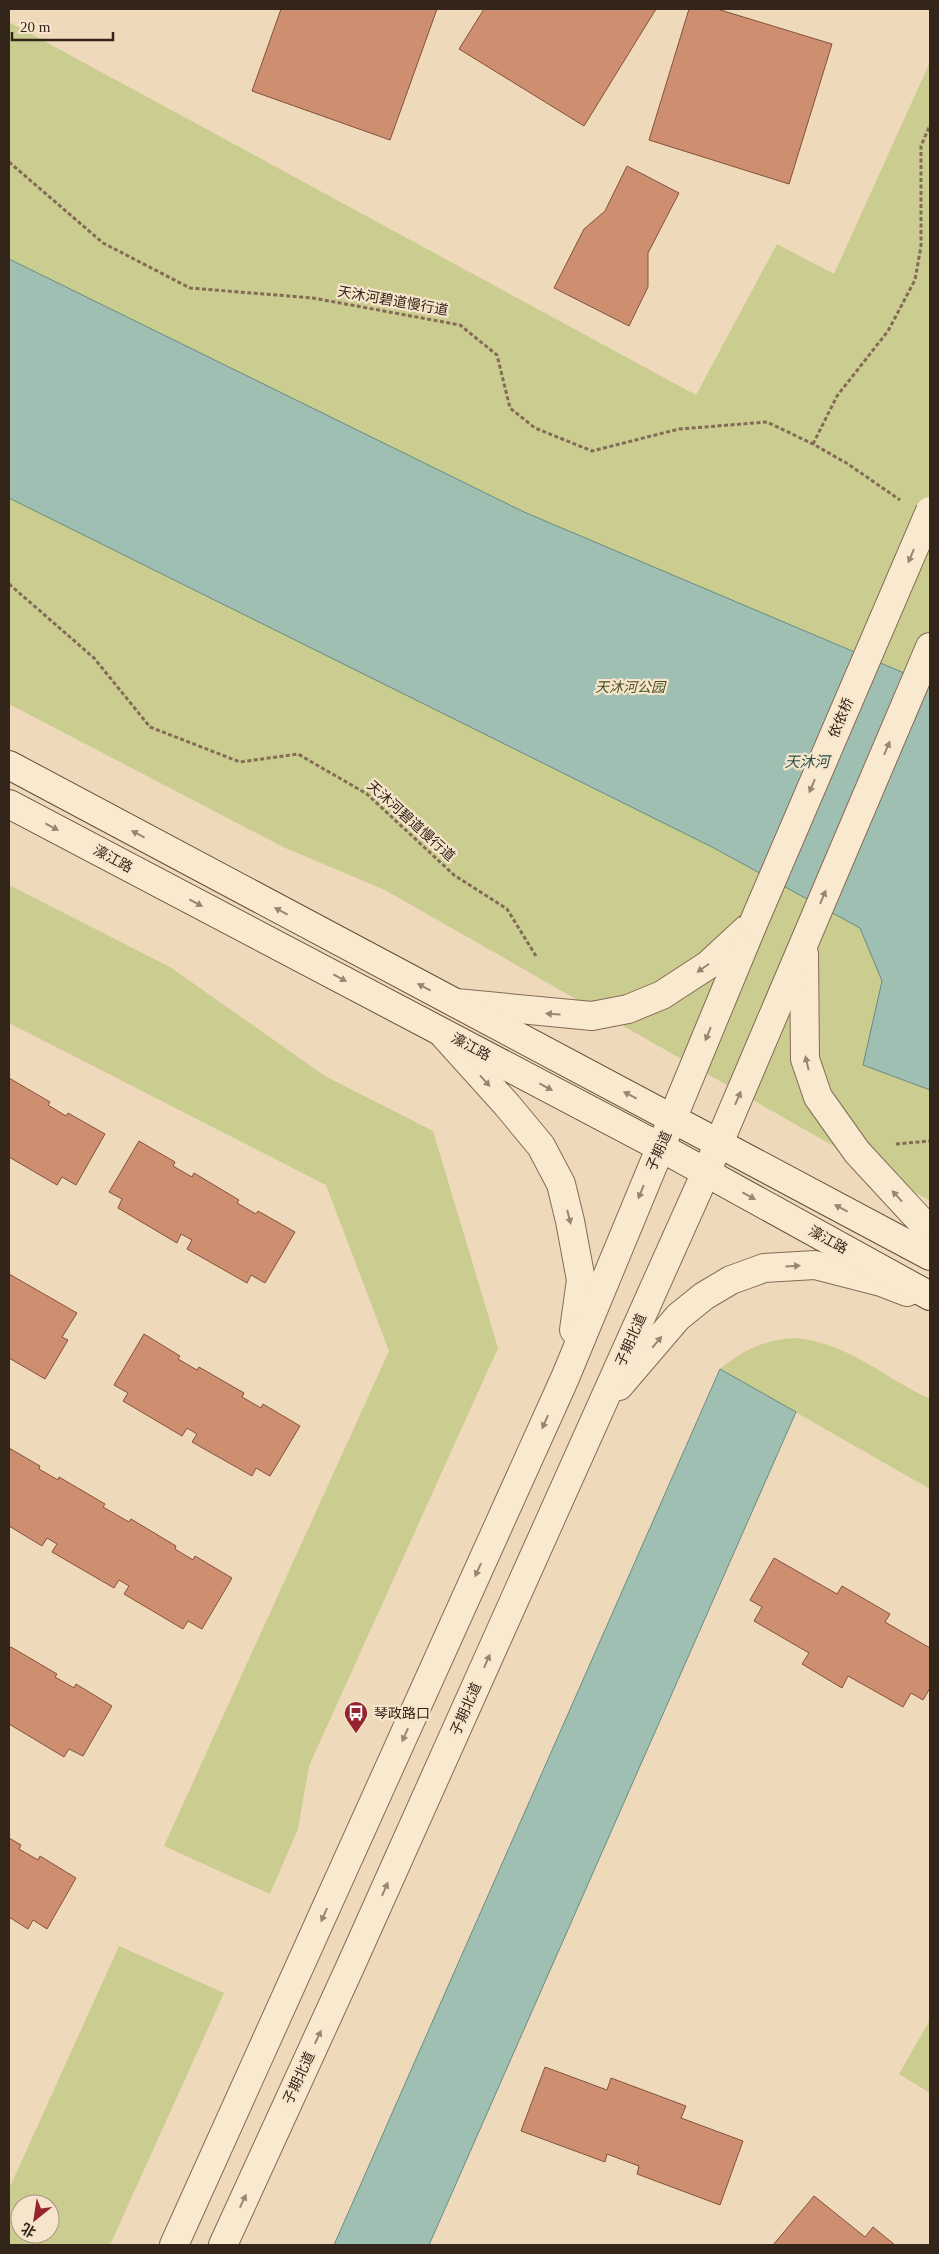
<svg xmlns="http://www.w3.org/2000/svg" width="939" height="2254" viewBox="0 0 939 2254" font-family="'Times New Roman','Noto Sans SC',serif">
	<style>
		.green { fill: #cacc90; fill-rule: evenodd }
		.water { fill: #a0bfb3; stroke: #688c80 }
		.building { fill: #cd8f70; stroke: #85513b }
		.lines { fill: none; stroke-linecap: round; stroke-linejoin: round }
		.tertiary-casing { stroke: #856b55; stroke-width: 30 }
		.secondary-casing { stroke: #674c39; stroke-width: 30 }
		.path { stroke: #856b55; stroke-width: 3; stroke-dasharray: 4 2.5; stroke-linecap: butt }
		.tertiary { stroke: #f9e9ce; stroke-width: 28 }
		.secondary { stroke: #f9e9ce; stroke-width: 28 }
		.tertiary-bridge-casing { stroke: #856b55; stroke-width: 30; stroke-linecap: butt }
		.tertiary-bridge { stroke: #f9e9ce; stroke-width: 28 }
		.oneway { fill: #968774 }
		.labels { text-anchor: middle; dominant-baseline: central; stroke-width: 4.5; stroke-linejoin: round; paint-order: stroke }
		.street-label { font-size: 14px; fill: #34251a; stroke: #f6e5cb }
		.park-label { font-size: 14px; font-style: italic; fill: #495121; stroke: #f6e5cb }
		.poi-label { font-size: 14px; fill: #34251a; stroke: #f6e5cb; text-anchor: start }
		.water-label { font-size: 15px; font-style: italic; fill: #29544e; stroke: #f6e5cb }
	</style>
	<rect width="100%" height="100%" fill="#eedabb"/>
	<g class="green">
		<path d="M9 22 696 395 777 244 834 274 930 62V1201L385 890 283 847 9 704Z"/>
		<path d="M9 885 170 967 325 1076 433 1131 498 1348 309 1766 298 1829 270 1894 164 1846 389 1351 326 1185 9 1023Z"/>
		<path d="M794 1338C847 1342 883 1377 930 1399V1489L720 1369C743 1350 764 1340 794 1338Z"/>
		<path d="M119 1946 224 1993 110 2245H9V2189ZM20 2204H50V2234H20Z"/>
		<path d="M930 2020V2093L899 2074Z"/>
	</g>
	<g class="water">
		<path d="M9 259 524 512 930 684V1090L863 1065 882 981 860 928 714 848 9 498Z"/>
		<path d="M720 1369 796 1412 429 2245H334Z"/>
	</g>
	<g class="building">
		<path d="M281 9H437L390 140 252 91Z"/>
		<path d="M484 9H656L584 126 459 49Z"/>
		<path d="M689 9H717L832 44 789 184 649 140Z"/>
		<path d="M627 166 679 193 648 253V287L629 326 554 288 584 229 605 211Z"/>
		<path d="M9 1078 50 1102 48 1105 66 1116 68 1113 105 1134 76 1185 62 1177 57 1185 9 1157Z"/>
		<path d="M139 1141 175 1162 173 1166 192 1177 194 1173 239 1200 237 1203 256 1214 258 1211 295 1232 265 1283 251 1275 247 1283 187 1249 192 1240 181 1234 177 1243 118 1208 122 1199 109 1192Z"/>
		<path d="M9 1274 77 1313 62 1337 68 1340 45 1379 9 1358Z"/>
		<path d="M144 1334 180 1356 178 1359 197 1370 199 1367 244 1393 242 1397 261 1408 263 1404 300 1426 270 1476 256 1468 252 1476 192 1442 197 1434 187 1428 182 1436 123 1401 128 1393 114 1385Z"/>
		<path d="M9 1448 40 1466 39 1469 58 1480 59 1477 105 1504 103 1507 129 1522 131 1519 176 1546 175 1549 193 1560 195 1556 232 1578 202 1629 188 1621 183 1629 124 1594 129 1586 119 1580 114 1588 52 1552 57 1544 47 1538 42 1546 9 1526Z"/>
		<path d="M774 1558 837 1594 842 1586 890 1614 885 1622 930 1648V1688L923 1700 911 1693 903 1707 848 1676 842 1688 802 1664 809 1653 754 1621 762 1607 750 1600Z"/>
		<path d="M11 1647 57 1674 55 1677 74 1688 76 1684 112 1706 83 1756 69 1749 64 1757 9 1724V1649Z"/>
		<path d="M9 1838 21 1845 19 1849 38 1860 40 1856 76 1878 47 1929 33 1920 28 1929 9 1917Z"/>
		<path d="M545 2067 607 2090 611 2078 686 2106 681 2118 743 2141 720 2205 637 2174 639 2166 607 2154 605 2162 521 2131Z"/>
		<path d="M814 2196 865 2237 873 2227 895 2245H773Z"/>
	</g>
	<g class="lines">
		<g class="tertiary-casing">
			<g id="tertiary">
				<path d="M804 954 805 1059 818 1097 857 1152 930 1231"/>
				<path d="M456 1003 592 1016 628 1009 662 995 708 965 748 928"/>
				<path d="M443 1034 507 1105 541 1146 561 1184 570 1221 581 1280 574 1330"/>
				<path d="M619 1386 678 1317 704 1296 731 1280 764 1268 815 1265 881 1282 907 1292"/>
				<path d="M174 2245 565 1378 753 924"/>
				<path d="M223 2245 351 1965 719 1143 930 647"/>
			</g>
		</g>
		<g class="secondary-casing">
			<g id="secondary">
				<path d="M9 765 930 1256"/>
				<path d="M9 804 660 1147 930 1296"/>
			</g>
		</g>
		<g class="path">
			<path d="M9 162 103 243 190 288 313 298 460 325 497 355 510 408 535 428 592 451 679 429 767 422 813 444 848 464 900 500"/>
			<path d="M813 444 837 396 888 331 915 280 921 246V146L930 125"/>
			<path d="M9 584 94 658 150 727 240 762 298 754 367 794 454 875 507 909 536 956"/>
			<path d="M896 1144 930 1141"/>
		</g>
		<use href="#tertiary" class="tertiary"/>
		<use href="#secondary" class="secondary"/>
		<g class="tertiary-bridge-casing">
			<path id="tertiary-bridge" d="M753 924 930 511"/>
		</g>
		<use href="#tertiary-bridge" class="tertiary-bridge"/>
	</g>
	<defs><path id="oneway-solid" d="M-6-.8H1V-3.2L6.5 0L1 3.2V.8H-6Z" transform="scale(1.25)"/></defs>
	<g class="oneway">
		<use href="#oneway-solid" transform="translate(911 556) rotate(113)"/>
		<use href="#oneway-solid" transform="translate(887 748) rotate(-67)"/>
		<use href="#oneway-solid" transform="translate(812 786) rotate(113)"/>
		<use href="#oneway-solid" transform="translate(52 827) rotate(28)"/>
		<use href="#oneway-solid" transform="translate(138 834) rotate(-152)"/>
		<use href="#oneway-solid" transform="translate(823 897) rotate(-67)"/>
		<use href="#oneway-solid" transform="translate(196 903) rotate(28)"/>
		<use href="#oneway-solid" transform="translate(281 911) rotate(-152)"/>
		<use href="#oneway-solid" transform="translate(703 968) rotate(145)"/>
		<use href="#oneway-solid" transform="translate(340 978) rotate(28)"/>
		<use href="#oneway-solid" transform="translate(424 987) rotate(-152)"/>
		<use href="#oneway-solid" transform="translate(553 1014) rotate(-176)"/>
		<use href="#oneway-solid" transform="translate(708 1034) rotate(112)"/>
		<use href="#oneway-solid" transform="translate(807 1063) rotate(-103)"/>
		<use href="#oneway-solid" transform="translate(485 1081) rotate(48)"/>
		<use href="#oneway-solid" transform="translate(546 1087) rotate(28)"/>
		<use href="#oneway-solid" transform="translate(630 1095) rotate(-152)"/>
		<use href="#oneway-solid" transform="translate(738 1098) rotate(-67)"/>
		<use href="#oneway-solid" transform="translate(641 1192) rotate(112)"/>
		<use href="#oneway-solid" transform="translate(749 1196) rotate(29)"/>
		<use href="#oneway-solid" transform="translate(897 1196) rotate(-132)"/>
		<use href="#oneway-solid" transform="translate(841 1208) rotate(-152)"/>
		<use href="#oneway-solid" transform="translate(569 1217) rotate(76)"/>
		<use href="#oneway-solid" transform="translate(793 1266) rotate(-4)"/>
		<use href="#oneway-solid" transform="translate(657 1342) rotate(-50)"/>
		<use href="#oneway-solid" transform="translate(545 1422) rotate(114)"/>
		<use href="#oneway-solid" transform="translate(478 1570) rotate(114)"/>
		<use href="#oneway-solid" transform="translate(487 1661) rotate(-66)"/>
		<use href="#oneway-solid" transform="translate(405 1735) rotate(114)"/>
		<use href="#oneway-solid" transform="translate(385 1889) rotate(-66)"/>
		<use href="#oneway-solid" transform="translate(324 1915) rotate(114)"/>
		<use href="#oneway-solid" transform="translate(318 2037) rotate(-65)"/>
		<use href="#oneway-solid" transform="translate(243 2201) rotate(-65)"/>
	</g>
	<defs>
		<g id="bus-pin" transform="scale(1.25)"><path d="M0 17L-7.5 6A9.5 9.5 0 1 1 7.5 6Z" fill="#95242f" stroke="#f6e5cb"/><path d="M-5-6H5V4H4V6H2V4H-2V6H-4V4H-5ZM-3.5-4V0h7V-4ZM-3.5 1.2v1.5H-2V1.2ZM2 1.2v1.5H3.5V1.2Z" fill="#fff"/></g>
	</defs>
	<g fill-rule="evenodd">
		<use href="#bus-pin" x="356" y="1713"/>
	</g>
	<g class="labels">
		<g class="street-label">
			<text transform="translate(393 301) rotate(10)">天沐河碧道慢行道</text>
			<text transform="translate(841 718) rotate(-67)">依依桥</text>
			<text transform="translate(411 821) rotate(42)">天沐河碧道慢行道</text>
			<text transform="translate(113 859) rotate(28)">濠江路</text>
			<text transform="translate(471 1047) rotate(28)">濠江路</text>
			<text transform="translate(659 1151) rotate(-66)">子期道</text>
			<text transform="translate(828 1240) rotate(29)">濠江路</text>
			<text transform="translate(631 1340) rotate(-66)">子期北道</text>
			<text transform="translate(466 1709) rotate(-66)">子期北道</text>
			<text transform="translate(299 2078) rotate(-65)">子期北道</text>
		</g>
		<g class="park-label">
			<text x="630" y="687">天沐河公园</text>
		</g>
		<g class="poi-label">
			<text x="374" y="1713">琴政路口</text>
		</g>
		<g class="water-label">
			<text x="807" y="762">天沐河</text>
		</g>
	</g>
	<rect width="939" height="2254" fill="none" stroke="#34251a" stroke-width="20"/>
	<g transform="translate(35 2219) rotate(210)"><circle r="24" fill="#f6e5cb" stroke="#a89884"/>
	<path d="M0-4L9 19L0 12L-9 19Z" fill="#95242f"/>
	<text y="-8" font-size="14" font-weight="bold" text-anchor="middle" fill="#34251a">北</text>
	</g>
	<path d="M12 32v8h101v-8" fill="none" stroke="#34251a" stroke-width="2.5"/>
	<text x="20" y="32" font-size="15" fill="#34251a" stroke="#f6e5cb" stroke-width="4" paint-order="stroke">20 m</text>
</svg>
